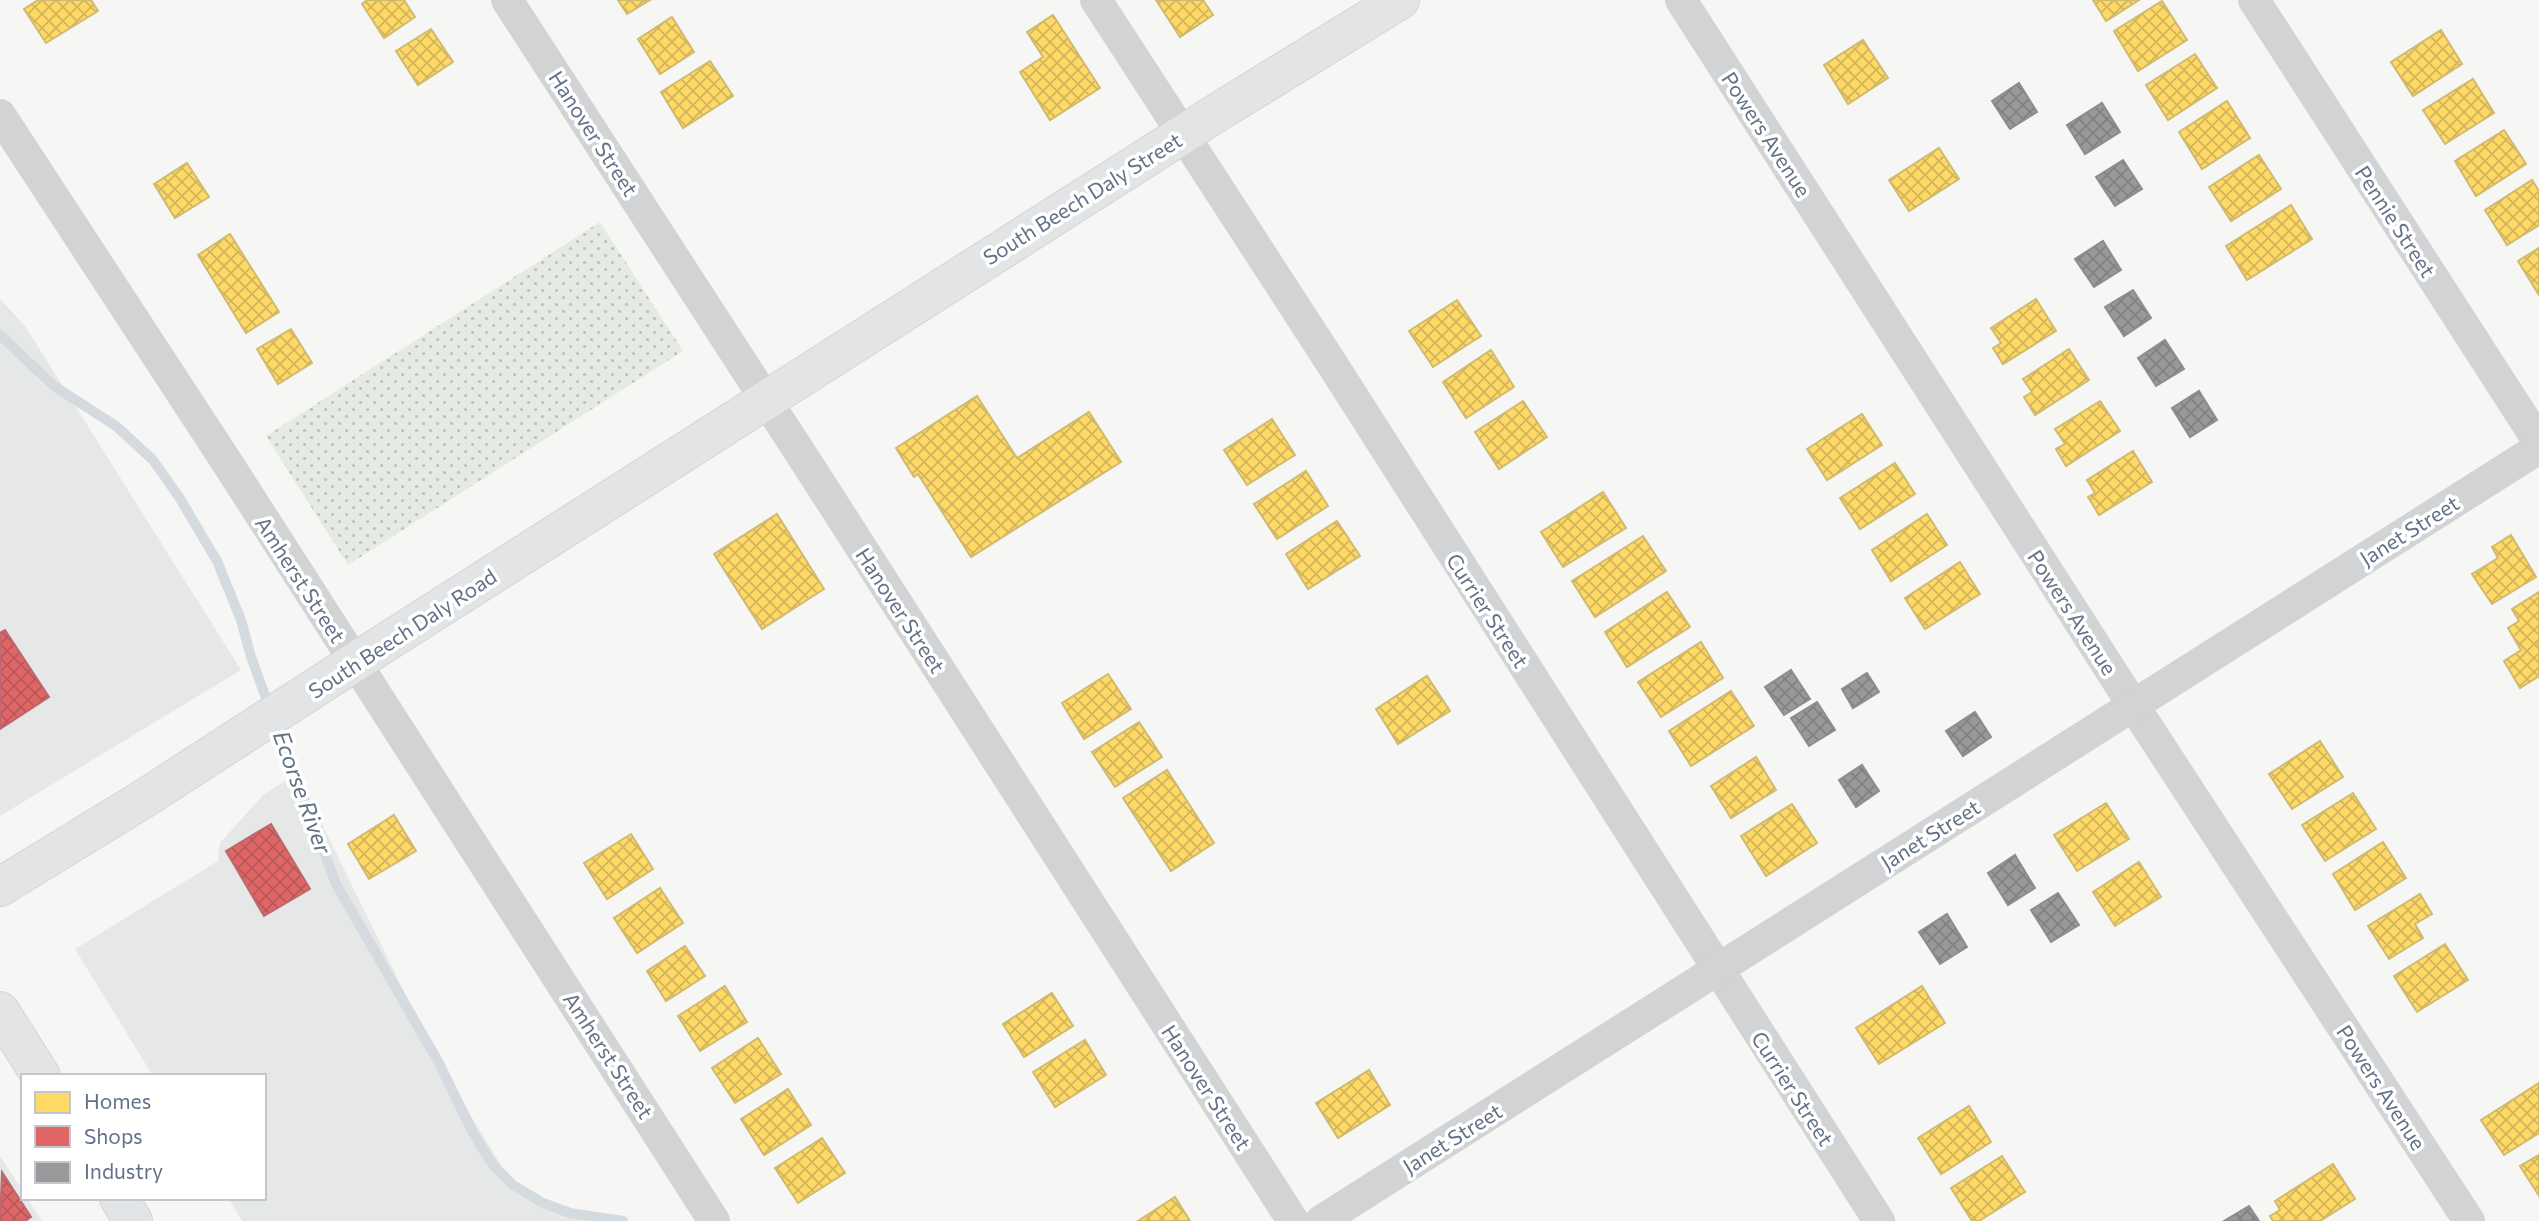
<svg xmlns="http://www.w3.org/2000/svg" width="2539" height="1221" viewBox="0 0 2539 1221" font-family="Commissioner,sans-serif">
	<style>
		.built { fill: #e6e7e7 }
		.grass { fill: url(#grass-dots) }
		.homes { fill: url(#homes-cross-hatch); stroke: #d0ba70; stroke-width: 2 }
		.shops { fill: url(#shops-cross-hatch); stroke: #ba6970; stroke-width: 2 }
		.industry { fill: url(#industry-cross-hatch); stroke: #898d94; stroke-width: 2 }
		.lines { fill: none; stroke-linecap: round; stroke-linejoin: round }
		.stream { stroke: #d5dadf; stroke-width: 10 }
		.secondary-casing { stroke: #d2d5d6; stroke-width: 40 }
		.minor { stroke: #d2d3d4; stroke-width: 32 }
		.secondary { stroke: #e3e4e5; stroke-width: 38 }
		.labels { text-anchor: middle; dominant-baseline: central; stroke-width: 7; stroke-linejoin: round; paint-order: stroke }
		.street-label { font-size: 21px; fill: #637188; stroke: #fff }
		.water-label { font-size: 23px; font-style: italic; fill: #5f7384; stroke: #fff }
	</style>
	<defs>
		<pattern id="grass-dots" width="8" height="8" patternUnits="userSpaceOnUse" patternTransform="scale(1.75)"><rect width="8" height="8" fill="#e5eae3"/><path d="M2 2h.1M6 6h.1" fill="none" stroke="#bdc2be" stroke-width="1.8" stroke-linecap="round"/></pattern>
		<pattern id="homes-cross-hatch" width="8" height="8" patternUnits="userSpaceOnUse" patternTransform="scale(1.75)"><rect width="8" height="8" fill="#ffd966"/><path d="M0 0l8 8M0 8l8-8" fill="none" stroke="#d2b45a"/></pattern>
		<pattern id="shops-cross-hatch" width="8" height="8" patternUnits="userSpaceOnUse" patternTransform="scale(1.75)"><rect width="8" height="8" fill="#e06666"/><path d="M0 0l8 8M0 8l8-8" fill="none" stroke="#b9585a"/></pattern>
		<pattern id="industry-cross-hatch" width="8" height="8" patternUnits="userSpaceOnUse" patternTransform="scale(1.75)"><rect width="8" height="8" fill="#999"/><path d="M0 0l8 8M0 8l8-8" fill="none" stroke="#808183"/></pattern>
	</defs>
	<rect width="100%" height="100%" fill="#f6f7f5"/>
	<g class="built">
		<path d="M0 299 25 326 241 670 0 816Z"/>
		<path d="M297 773 439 1063 513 1185 570 1213 596 1221H242L228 1198H264V1076H153L75 949 218 861 220 843 263 795Z"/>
		<path d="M0 1156 23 1191V1198H27L42 1221H0Z"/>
	</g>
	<path class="grass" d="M600 222 683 351 348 565 266 436Z"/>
	<g class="homes">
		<path d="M38 0H91L98 11 46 43 24 9Z"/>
		<path d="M367 0H404L415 17 384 38 362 4Z"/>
		<path d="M618 0H650L627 14Z"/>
		<path d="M1156 0H1203L1213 15 1180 37Z"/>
		<path d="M2093 0H2139L2106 21Z"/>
		<path d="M2162 1 2187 40 2138 71 2114 31Z"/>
		<path d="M1053 15 1100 88 1050 120 1020 72 1043 57 1027 32Z"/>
		<path d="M672 17 694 52 660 74 638 39Z"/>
		<path d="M431 29 453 62 418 85 396 51Z"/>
		<path d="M2441 30 2462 64 2413 96 2391 62Z"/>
		<path d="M1863 40 1888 78 1848 104 1824 65Z"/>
		<path d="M2195 54 2217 88 2168 120 2146 85Z"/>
		<path d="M710 61 733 96 683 128 661 92Z"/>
		<path d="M2473 79 2494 113 2445 144 2423 110Z"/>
		<path d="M2227 101 2250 138 2202 169 2179 132Z"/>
		<path d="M2504 130 2526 164 2476 196 2455 161Z"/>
		<path d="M1939 148 1959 179 1909 211 1889 180Z"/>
		<path d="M2259 155 2281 189 2231 221 2209 187Z"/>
		<path d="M187 163 209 197 175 218 154 184Z"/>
		<path d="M2532 180 2539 191V225L2507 245 2485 210Z"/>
		<path d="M2291 205 2312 239 2247 280 2226 246Z"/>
		<path d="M230 234 279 312 246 333 198 255Z"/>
		<path d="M2539 248V295L2518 261Z"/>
		<path d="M2036 299 2056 331 2003 364 1993 348 2001 343 1991 328Z"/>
		<path d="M1457 300 1481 336 1433 367 1409 331Z"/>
		<path d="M291 329 312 363 278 384 257 349Z"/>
		<path d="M2069 349 2089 380 2035 415 2024 397 2032 392 2023 379Z"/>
		<path d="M1491 350 1514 387 1466 418 1443 382Z"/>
		<path d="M977 396 1017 458 1089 412 1121 462 971 557 918 474 914 477 896 448Z"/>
		<path d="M1523 401 1547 437 1499 469 1475 432Z"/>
		<path d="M2100 401 2120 431 2066 466 2056 449 2065 444 2055 429Z"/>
		<path d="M1862 414 1882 445 1827 480 1807 449Z"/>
		<path d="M1272 419 1295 455 1247 485 1224 450Z"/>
		<path d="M2133 451 2152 482 2099 515 2088 497 2095 493 2087 480Z"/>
		<path d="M1895 463 1915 494 1860 529 1840 498Z"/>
		<path d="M1306 471 1328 506 1277 539 1254 504Z"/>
		<path d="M1603 492 1626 528 1563 567 1541 532Z"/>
		<path d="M777 514 824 589 762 629 714 554Z"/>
		<path d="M1927 514 1947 545 1891 581 1872 550Z"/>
		<path d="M1337 521 1360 556 1308 589 1286 554Z"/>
		<path d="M2511 535 2536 577 2492 604 2472 574 2498 558 2492 547Z"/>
		<path d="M1643 536 1666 571 1595 617 1572 581Z"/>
		<path d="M1960 562 1980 594 1925 629 1905 598Z"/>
		<path d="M1667 592 1690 627 1627 667 1605 632Z"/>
		<path d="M2539 592V643L2537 644 2539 647V676L2520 688 2504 661 2521 650 2508 628 2519 621 2512 609Z"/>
		<path d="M1701 642 1723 678 1661 717 1638 682Z"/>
		<path d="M1108 674 1131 709 1084 739 1062 703Z"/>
		<path d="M1427 676 1450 711 1398 744 1376 709Z"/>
		<path d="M1731 691 1754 726 1691 766 1669 731Z"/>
		<path d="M1139 722 1162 757 1115 787 1092 752Z"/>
		<path d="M2320 741 2343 777 2292 809 2269 774Z"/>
		<path d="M1756 757 1776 790 1731 818 1711 786Z"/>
		<path d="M1167 770 1214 843 1171 871 1123 798Z"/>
		<path d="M2353 793 2376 829 2325 861 2302 825Z"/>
		<path d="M2106 803 2129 839 2077 871 2054 835Z"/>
		<path d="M1792 804 1817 843 1766 876 1741 836Z"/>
		<path d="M394 815 416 851 369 879 348 844Z"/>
		<path d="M631 834 653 869 607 899 584 863Z"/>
		<path d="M2383 842 2406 878 2355 910 2333 874Z"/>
		<path d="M2139 862 2161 897 2115 926 2093 892Z"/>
		<path d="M660 888 683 923 637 953 614 918Z"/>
		<path d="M2420 894 2432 914 2415 924 2423 938 2389 959 2368 926Z"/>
		<path d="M2445 944 2468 980 2417 1012 2394 976Z"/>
		<path d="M685 946 705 976 666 1001 647 971Z"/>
		<path d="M725 986 747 1022 700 1051 678 1016Z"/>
		<path d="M1922 986 1945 1023 1879 1064 1856 1028Z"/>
		<path d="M1052 993 1073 1026 1024 1057 1003 1024Z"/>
		<path d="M758 1038 781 1074 735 1103 712 1068Z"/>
		<path d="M1085 1040 1106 1075 1055 1107 1033 1072Z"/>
		<path d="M1369 1070 1390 1105 1338 1138 1316 1103Z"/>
		<path d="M2539 1083V1133L2504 1155 2481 1120Z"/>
		<path d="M788 1089 811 1125 764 1155 741 1119Z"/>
		<path d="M1969 1106 1991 1142 1941 1174 1918 1138Z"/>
		<path d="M822 1138 845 1173 798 1203 775 1168Z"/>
		<path d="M2539 1155V1196L2520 1166Z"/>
		<path d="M2002 1156 2025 1192 1979 1221H1972L1951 1188Z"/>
		<path d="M2333 1164 2355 1199 2320 1221H2273L2270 1216 2280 1210 2275 1201Z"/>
		<path d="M1175 1197 1190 1221H1138Z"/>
	</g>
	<g class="shops">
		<path d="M5 630 49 697 0 729V633Z"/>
		<path d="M271 824 310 889 264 916 226 851Z"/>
		<path d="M2 1172 31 1217 25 1221H0Z"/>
	</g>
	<g class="industry">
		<path d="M2019 83 2037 112 2010 129 1992 101Z"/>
		<path d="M2102 103 2120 132 2085 154 2067 125Z"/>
		<path d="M2123 160 2142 189 2115 206 2096 177Z"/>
		<path d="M2103 241 2121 270 2094 287 2075 259Z"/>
		<path d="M2133 290 2151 318 2124 336 2105 307Z"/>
		<path d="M2165 340 2184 369 2156 386 2138 358Z"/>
		<path d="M2199 391 2217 420 2190 437 2172 408Z"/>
		<path d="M1791 670 1810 699 1784 715 1765 687Z"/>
		<path d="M1867 673 1879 692 1853 708 1842 689Z"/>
		<path d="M1817 702 1835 730 1809 746 1791 718Z"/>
		<path d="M1975 712 1991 737 1963 756 1946 731Z"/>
		<path d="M1862 765 1879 791 1856 807 1839 780Z"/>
		<path d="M2015 855 2035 888 2008 905 1988 873Z"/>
		<path d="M2058 893 2079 925 2051 942 2031 910Z"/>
		<path d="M1947 914 1967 947 1940 964 1919 932Z"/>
		<path d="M2249 1206 2259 1221H2224Z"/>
	</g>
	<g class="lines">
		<g class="stream">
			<path d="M0 335 54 386 116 426 153 460 179 497 217 561 241 620 251 657 270 709"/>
			<path d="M276 723 336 884 439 1063 472 1131 493 1165 513 1185 543 1203 570 1213 623 1221"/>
		</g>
		<g class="secondary-casing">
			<g id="secondary">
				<path d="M0 887 145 798 355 662 1218 112 1400 0"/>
				<path d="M0 1011 41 1076"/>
				<path d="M119 1198 133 1221"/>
			</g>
		</g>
		<g class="minor">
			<path d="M507 0 812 471 1293 1221"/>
			<path d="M1096 0 1332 364 1879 1221"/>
			<path d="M1681 0 2133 705 2469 1221"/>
			<path d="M2254 0 2539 442"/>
			<path d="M0 115 228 464 714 1221"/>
			<path d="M1321 1221 2539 448"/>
		</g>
		<use href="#secondary" class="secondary"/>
	</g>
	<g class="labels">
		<g class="street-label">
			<text transform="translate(594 133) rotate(57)">Hanover Street</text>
			<text transform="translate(1767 134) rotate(57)">Powers Avenue</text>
			<text transform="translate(1082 198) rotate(-32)">South Beech Daly Street</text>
			<text transform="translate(2396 221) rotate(57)">Pennie Street</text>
			<text transform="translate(2409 530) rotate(-32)">Janet Street</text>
			<text transform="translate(301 579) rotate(57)">Amherst Street</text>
			<text transform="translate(901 610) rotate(57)">Hanover Street</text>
			<text transform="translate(1488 610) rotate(57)">Currier Street</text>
			<text transform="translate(2073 612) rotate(57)">Powers Avenue</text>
			<text transform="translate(402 633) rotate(-33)">South Beech Daly Road</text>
			<text transform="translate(1930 834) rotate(-32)">Janet Street</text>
			<text transform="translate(609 1055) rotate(57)">Amherst Street</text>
			<text transform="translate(1207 1087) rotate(57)">Hanover Street</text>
			<text transform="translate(2382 1087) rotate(57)">Powers Avenue</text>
			<text transform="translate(1793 1088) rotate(57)">Currier Street</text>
			<text transform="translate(1452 1138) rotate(-32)">Janet Street</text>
		</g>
		<g class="water-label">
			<text transform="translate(303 792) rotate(70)">Ecorse River</text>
		</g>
	</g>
	<rect x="21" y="1074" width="245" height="126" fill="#ffffff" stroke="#c1c6cf" stroke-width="2"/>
	<rect x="35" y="1092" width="35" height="21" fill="#ffd966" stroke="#c1c6cf" stroke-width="2"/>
	<text x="84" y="1109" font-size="21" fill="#637188">Homes</text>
	<rect x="35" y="1126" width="35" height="21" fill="#e06666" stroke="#c1c6cf" stroke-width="2"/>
	<text x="84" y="1144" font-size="21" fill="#637188">Shops</text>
	<rect x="35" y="1162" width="35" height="21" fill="#999999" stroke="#c1c6cf" stroke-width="2"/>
	<text x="84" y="1179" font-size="21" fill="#637188">Industry</text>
</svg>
